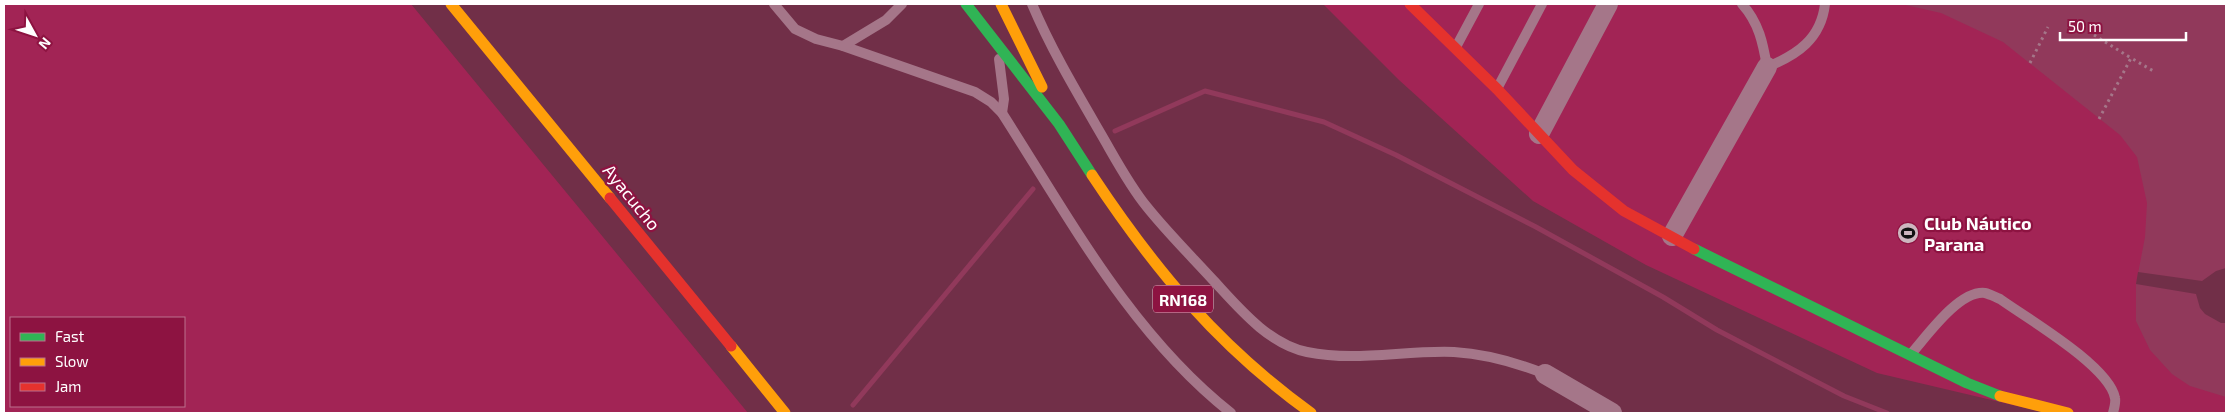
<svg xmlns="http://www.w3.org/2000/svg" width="2230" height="417" viewBox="0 0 2230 417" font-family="'Exo 2',sans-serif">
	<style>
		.green { fill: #a22455; fill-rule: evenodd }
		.water { fill: #91395b }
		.pier { fill: #712f48 }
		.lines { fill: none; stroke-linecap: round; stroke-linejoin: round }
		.stream { stroke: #91395b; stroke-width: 5 }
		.path { stroke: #a57689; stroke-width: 3; stroke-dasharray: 2.5 4; stroke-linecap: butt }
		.lane { stroke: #a57689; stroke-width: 10 }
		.street { stroke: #a57689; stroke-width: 20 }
		.fast { stroke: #30b455; stroke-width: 11 }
		.slow { stroke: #ff9f0a; stroke-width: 11 }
		.jam { stroke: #e5322d; stroke-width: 11 }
		.labels { text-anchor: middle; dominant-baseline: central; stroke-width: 4.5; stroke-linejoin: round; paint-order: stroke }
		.shield { fill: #8d1341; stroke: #ddb8c6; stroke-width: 1 }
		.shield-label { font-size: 16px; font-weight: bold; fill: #fff }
		.street-label { font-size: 18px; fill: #fff; stroke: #8d1341 }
		.poi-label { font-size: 18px; font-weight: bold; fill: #fff; stroke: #8d1341; text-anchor: start }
	</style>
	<rect width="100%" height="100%" fill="#712f48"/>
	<g class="green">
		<path d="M4 4H411L748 413H4ZM11 318H184V406H11Z"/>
		<path d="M1323 4H2226V413H2047L1877 373 1646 265 1533 201 1399 80Z"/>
	</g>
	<path class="water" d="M1901 4H2226V397L2190 386 2172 374 2150 350 2136 321V284L2145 237 2147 203 2137 157 2120 135 2003 42 1941 13Z"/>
	<path class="pier" d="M2226 268V323H2221L2205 314 2200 308 2196 294 2136 284 2138 272 2202 281 2216 271Z"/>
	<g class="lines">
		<g class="stream">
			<path d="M1115 131 1205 91 1324 122 1396 155 1536 227 1663 297 1717 330 1844 396 1887 413"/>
			<path d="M853 405 1033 189"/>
		</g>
		<g class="path">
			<path d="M2094 35 2131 58"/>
			<path d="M2030 63 2048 27"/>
			<path d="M2099 119 2131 58 2155 72"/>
		</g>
		<g class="lane">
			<path d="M774 4 795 29 816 39 843 46 975 92 991 102 1002 113C1070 219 1131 334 1231 413"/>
			<path d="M1032 4C1051 49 1076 91 1101 134 1115 158 1129 185 1147 207 1167 232 1191 256 1213 280 1238 307 1268 344 1307 352 1356 362 1404 350 1454 352 1486 354 1515 362 1545 374"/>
			<path d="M1742 4C1759 23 1763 43 1767 67 1797 55 1821 39 1825 4"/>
			<path d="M843 46 886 20 902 4"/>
			<path d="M1456 47 1479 4"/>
			<path d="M999 59 1004 99 1002 113"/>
			<path d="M1498 87 1542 4"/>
			<path d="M1911 354C1927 336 1959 290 1985 293 1990 294 1995 297 2000 299 2028 319 2109 366 2115 398 2116 402 2114 409 2113 413"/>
		</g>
		<g class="street">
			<path d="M1539 134 1608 4"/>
			<path d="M1672 236 1767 67"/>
			<path d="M1545 374 1612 413"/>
		</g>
		<g class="fast">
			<path d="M966 4 1059 124 1092 175"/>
			<path d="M1694 249 1967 383 2000 396"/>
		</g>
		<g class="slow">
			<path d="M451 4 610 198"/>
			<path d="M1001 4 1042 87"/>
			<path d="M1092 175C1155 270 1218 346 1311 413"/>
			<path d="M731 346 785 413"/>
			<path d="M2000 396 2068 413"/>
		</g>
		<g class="jam">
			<path d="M1410 4 1497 89 1573 170 1624 211 1694 249"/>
			<path d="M610 198 731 346"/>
		</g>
	</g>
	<defs>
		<g id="stadium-disc" transform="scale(1.125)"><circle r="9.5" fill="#cdb6bf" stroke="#8d1341"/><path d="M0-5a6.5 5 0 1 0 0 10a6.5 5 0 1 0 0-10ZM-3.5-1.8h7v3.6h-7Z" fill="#111"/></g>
	</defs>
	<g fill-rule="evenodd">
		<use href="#stadium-disc" x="1908" y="233"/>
	</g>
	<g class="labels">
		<rect class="shield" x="1153" y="285.5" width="60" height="27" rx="4"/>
		<g class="shield-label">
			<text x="1183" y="299">RN168</text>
		</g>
		<g class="street-label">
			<text transform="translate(632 197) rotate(51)">Ayacucho</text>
		</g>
		<g class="poi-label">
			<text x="1924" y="223">Club Náutico<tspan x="1924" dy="21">Parana</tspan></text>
		</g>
	</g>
	<rect width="2230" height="417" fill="none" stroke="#ffffff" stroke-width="10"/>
	<rect x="10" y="317" width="175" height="90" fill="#8d1341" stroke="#bb718d"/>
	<rect x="20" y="333" width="25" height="8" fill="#30b455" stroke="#bb718d"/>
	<text x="55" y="342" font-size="15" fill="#ffffff">Fast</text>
	<rect x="20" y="358" width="25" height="8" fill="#ff9f0a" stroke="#bb718d"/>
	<text x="55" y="367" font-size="15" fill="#ffffff">Slow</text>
	<rect x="20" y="383" width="25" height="8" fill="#e5322d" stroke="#bb718d"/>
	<text x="55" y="392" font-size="15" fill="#ffffff">Jam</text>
	<g transform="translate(35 35) rotate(130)" stroke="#8d1341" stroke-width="4" paint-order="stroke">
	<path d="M0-4L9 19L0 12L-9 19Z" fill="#ffffff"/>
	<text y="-8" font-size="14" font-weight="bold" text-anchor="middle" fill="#ffffff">N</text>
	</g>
	<path d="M2060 32v8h126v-8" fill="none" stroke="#ffffff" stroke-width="2.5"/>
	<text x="2068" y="32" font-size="15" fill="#ffffff" stroke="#8d1341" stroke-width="4" paint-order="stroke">50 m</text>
</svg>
